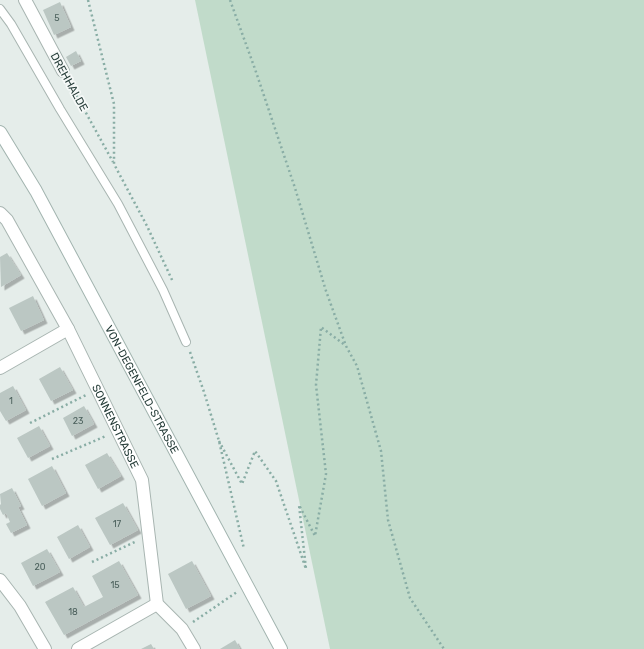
<svg xmlns="http://www.w3.org/2000/svg" width="644" height="649" viewBox="0 0 644 649" font-family="Rubik,sans-serif">
	<style>
		.green { fill: #c1dbca }
		.building { fill: #bbc7c3; filter: url(#shadow) }
		.lines { fill: none; stroke-linecap: round; stroke-linejoin: round }
		.service-casing { stroke: #a8b5b1; stroke-width: 10 }
		.minor-casing { stroke: #a8b5b1; stroke-width: 14 }
		.secondary-casing { stroke: #a2b4af; stroke-width: 14 }
		.path { stroke: #89ada5; stroke-width: 2.5; stroke-dasharray: 2 3; stroke-linecap: butt }
		.service { stroke: #fff; stroke-width: 8 }
		.minor { stroke: #fff; stroke-width: 12 }
		.secondary { stroke: #fff; stroke-width: 12 }
		.labels { text-anchor: middle; dominant-baseline: central; stroke-width: 3.5; stroke-linejoin: round; paint-order: stroke }
		.number-label { font-size: 9px; fill: #4b605c }
		.street-label { font-size: 11px; fill: #263d39; stroke: #f6f9f8 }
	</style>
	<defs>
		<filter id="shadow"><feDropShadow dx="3.5" dy="3.5" stdDeviation="0" flood-color="#0004"/></filter>
	</defs>
	<rect width="100%" height="100%" fill="#e5edea"/>
	<path class="green" d="M195 0H644V649H330Z"/>
	<g class="building">
		<path d="M60 2 71 27 54 35 43 10Z"/>
		<path d="M76 51 81 61 71 66 66 57Z"/>
		<path d="M7 253 21 275 1 287 0 257Z"/>
		<path d="M33 296 44 320 21 331 9 308Z"/>
		<path d="M60 367 73 390 51 401 39 379Z"/>
		<path d="M13 386 26 410 6 421 0 411V393Z"/>
		<path d="M84 406 94 424 72 436 63 418Z"/>
		<path d="M39 426 50 446 28 458 17 438Z"/>
		<path d="M107 453 121 476 98 489 85 465Z"/>
		<path d="M52 466 66 493 42 506 28 479Z"/>
		<path d="M12 488 21 506 18 507 27 525 11 533 6 524 10 522 6 513 3 515 0 509V505L1 504 0 494Z"/>
		<path d="M123 503 138 530 110 545 95 518Z"/>
		<path d="M78 525 90 547 69 559 57 537Z"/>
		<path d="M47 549 60 572 33 586 21 563Z"/>
		<path d="M119 561 138 595 64 635 45 602 73 587 84 607 103 597 92 576Z"/>
		<path d="M192 561 211 596 186 609 168 574Z"/>
		<path d="M235 640 240 649H220Z"/>
		<path d="M151 644 154 649H141Z"/>
	</g>
	<g class="lines">
		<g class="service-casing">
			<path id="service" d="M0 9 11 24 60 109 118 204 163 290 186 342"/>
		</g>
		<g class="minor-casing">
			<g id="minor">
				<path d="M25 0 63 71"/>
				<path id="s1" d="M0 213 7 220 68 329 142 480 157 604 182 629 194 649"/>
				<path d="M0 368 68 329"/>
				<path d="M0 580 20 606 45 649"/>
				<path d="M78 649 157 604"/>
			</g>
		</g>
		<g class="secondary-casing">
			<g id="secondary">
				<path id="s2" d="M0 132 36 191 281 649"/>
			</g>
		</g>
		<g class="path">
			<path d="M88 0 114 104V164L147 226 173 282"/>
			<path d="M230 0 255 69 295 188 326 291 346 346 357 366 381 451 388 520 410 598 444 649"/>
			<path d="M69 82 113 162"/>
			<path d="M190 352 204 392 219 441 244 549"/>
			<path d="M30 423 86 395"/>
			<path d="M219 441 242 484 255 451 276 481 306 569 299 505 315 536 326 474 316 385 321 327 345 345"/>
			<path d="M52 459 106 436"/>
			<path d="M92 562 137 541"/>
			<path d="M193 622 237 592"/>
		</g>
		<use href="#service" class="service"/>
		<use href="#minor" class="minor"/>
		<use href="#secondary" class="secondary"/>
	</g>
	<g class="labels">
		<g class="number-label">
			<text x="57" y="18">5</text>
			<text x="11" y="401">1</text>
			<text x="78" y="421">23</text>
			<text x="117" y="524">17</text>
			<text x="40" y="567">20</text>
			<text x="115" y="585">15</text>
			<text x="73" y="612">18</text>
		</g>
		<g class="street-label">
			<text transform="translate(69 82) rotate(61)">DREHHALDE</text>
			<text stroke="none"><textPath href="#s2" startOffset="294">VON-DEGENFELD-STRASSE</textPath></text>
			<text stroke="none"><textPath href="#s1" startOffset="243">SONNENSTRASSE</textPath></text>
		</g>
	</g>
</svg>
